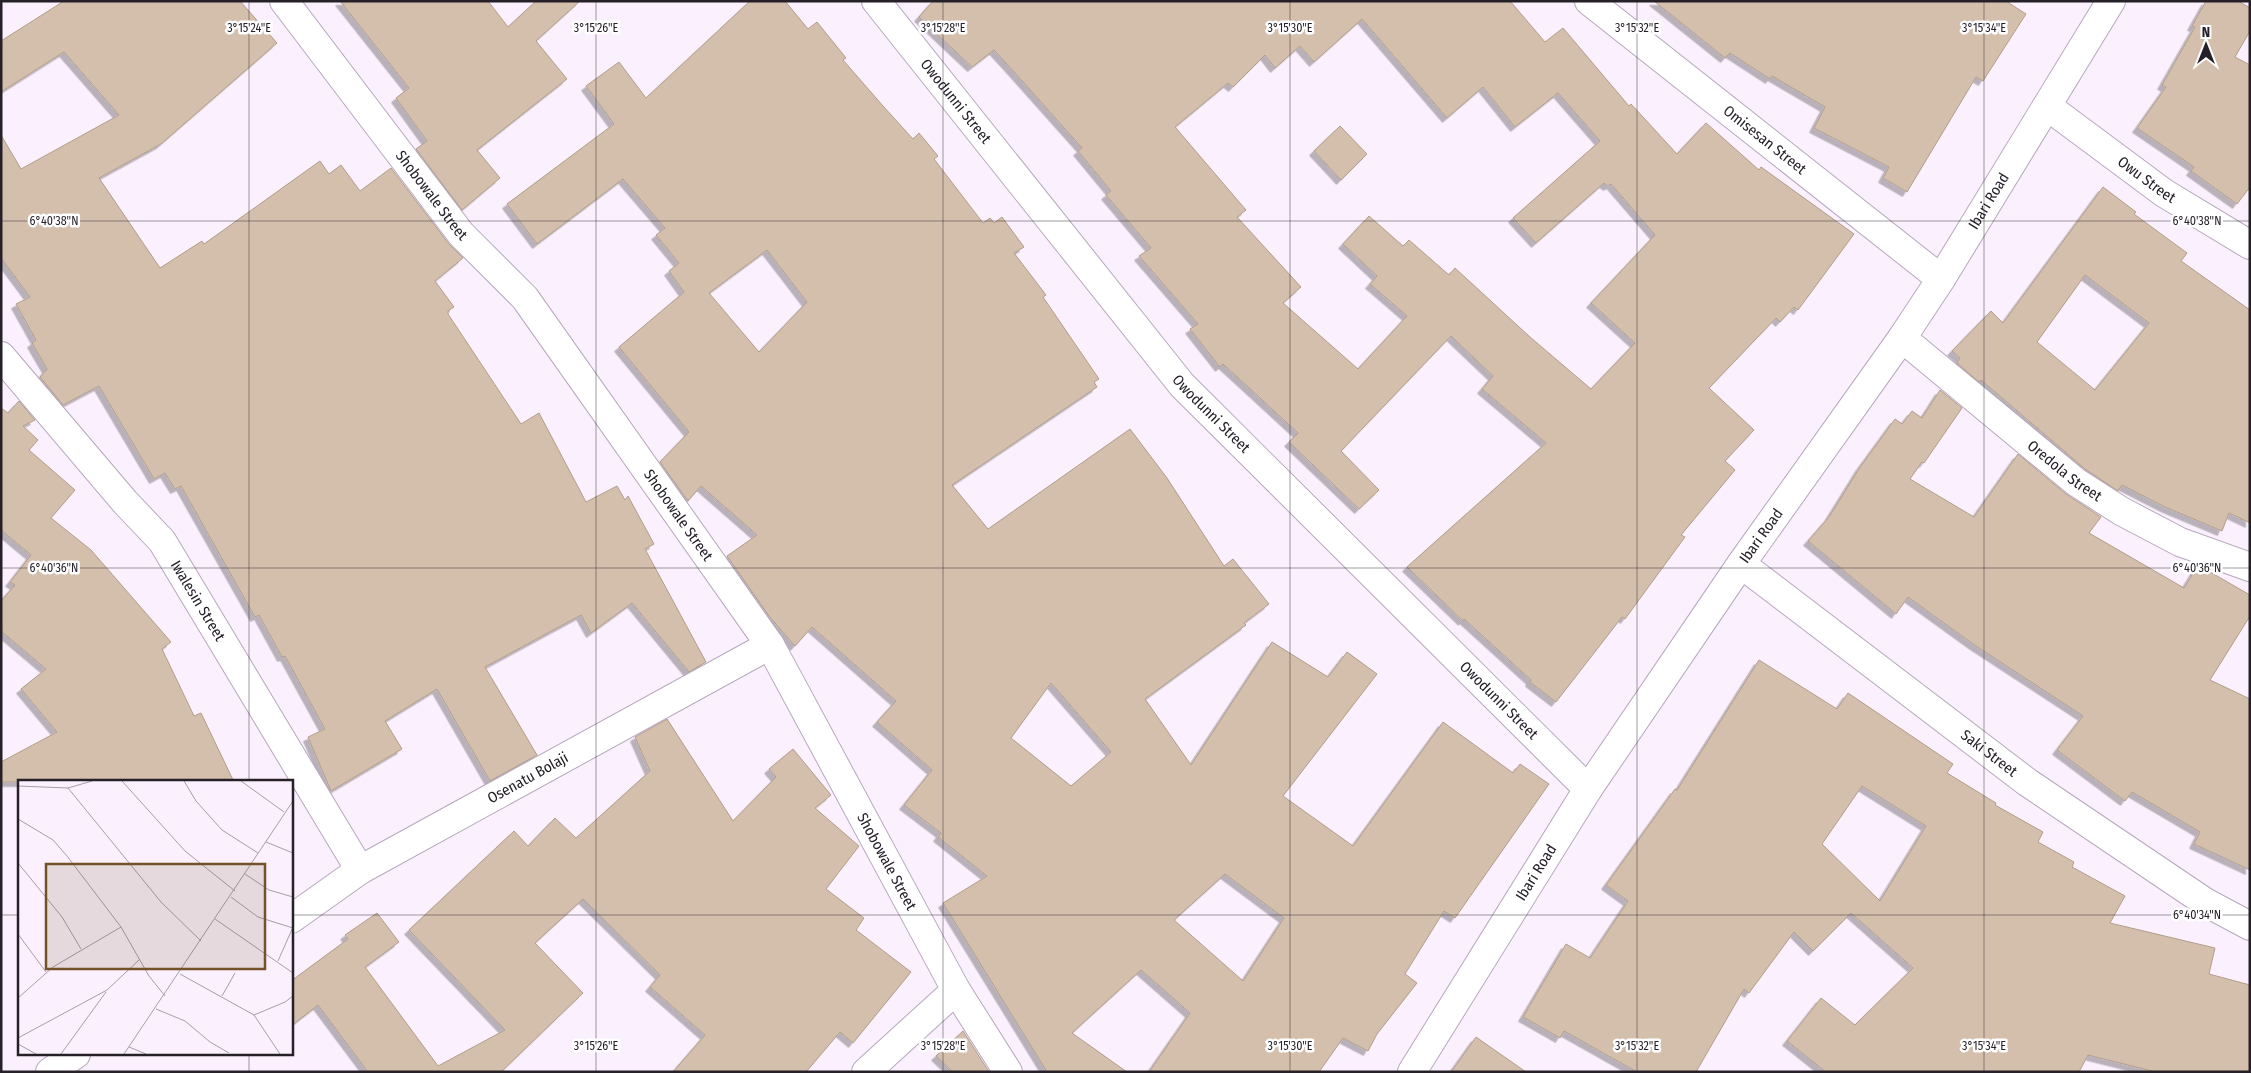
<svg xmlns="http://www.w3.org/2000/svg" width="2251" height="1073" viewBox="0 0 2251 1073" font-family="'Fira Sans Condensed',sans-serif">
	<style>
		.building { fill: #d3bfac; stroke: #b19d8b; fill-rule: evenodd; filter: url(#shadow) }
		.lines { fill: none; stroke-linecap: round; stroke-linejoin: round }
		.minor-casing { stroke: #b7a7bd; stroke-width: 30 }
		.tertiary-casing { stroke: #b7a7bd; stroke-width: 30 }
		.minor { stroke: #fff; stroke-width: 28 }
		.tertiary { stroke: #fff; stroke-width: 28 }
		.ticks { fill: none; stroke: #262029; stroke-width: 1; stroke-opacity: 0.45 }
		.labels { text-anchor: middle; dominant-baseline: central; stroke-width: 5; stroke-linejoin: round; paint-order: stroke }
		.street-label { font-size: 15px; fill: #262029; stroke: #fff }
		.inset-road { fill: none; stroke: #a69da9; stroke-width: 1 }
		.view { fill: #735129; fill-opacity: 0.15; stroke: #735129; stroke-width: 2.5 }
		.inset-edge { fill: none; stroke: #262029; stroke-width: 2.5 }
		.ticks-label { font-size: 12px; text-anchor: middle; fill: #262029; stroke: #fff; stroke-width: 5; stroke-linejoin: round; paint-order: stroke }
	</style>
	<defs>
		<filter id="shadow"><feDropShadow dx="-4.5" dy="4.5" stdDeviation="0" flood-color="#0004"/></filter>
	</defs>
	<rect width="100%" height="100%" fill="#fbf1fe"/>
	<g class="building">
		<path d="M64 1H240L277 43 161 144 99 178 160 268 202 241 204 244 320 161 329 174 341 165 360 191 391 168 449 244 463 258 435 281 454 307 448 311V314L521 424 539 413 586 502 617 486 625 500 628 496 654 544 645 549 706 662 689 672 632 603 591 633 581 615 485 667 537 755 490 781 437 689 385 721 402 749 331 791 308 737 325 729 285 656 282 657 259 615 255 617 181 486 175 489 165 473 154 479 99 386 63 405 40 377 47 369 32 343 36 340 16 304 30 297 1 258V135L21 169 119 115 64 52 1 92V41Z"/>
		<path d="M340 1H488L508 27 536 1H580L536 41 567 79 477 150 500 178 462 210 416 149 427 141 396 98 409 88Z"/>
		<path d="M750 1H785L808 29 817 22 846 58 843 60 883 106 913 139 919 133 938 156 934 159 983 223 990 218 994 223 1002 217 1024 247 1014 253 1046 295 1043 297 1099 379 1094 382 1097 387 952 485 988 529 1130 429 1167 478 1224 566 1233 559 1269 604 1244 623 1246 625 1145 699 1191 765 1272 642 1328 677 1347 652 1377 674 1283 796 1353 846 1443 722 1513 773 1520 764 1549 784 1455 918 1444 911 1405 974 1417 983 1377 1034 1368 1051 1343 1038 1319 1072H1149L1190 1013 1141 970 1072 1033 1127 1072H1047L943 903 987 876 938 837 941 833 904 805 932 770 877 722 896 701 812 627 795 646 769 616 727 556 757 535 701 486 688 501 660 462 689 432 619 347 684 292 669 271 679 263 656 235 665 228 623 179 537 244 507 204 614 124 586 86 619 62 646 98ZM767 250 807 302 759 352 709 293ZM1051 683 1111 752 1071 786 1011 738ZM1225 874 1284 918 1243 981 1174 920Z"/>
		<path d="M933 1H1510L1545 42 1563 28 1629 106 1631 104 1677 154 1706 123 1759 170 1761 167 1854 234 1798 310 1794 307 1780 322 1776 318 1709 388 1754 430 1725 461 1735 470 1681 535 1685 537 1625 619 1622 617 1556 702 1530 682 1531 680 1464 619 1463 621 1407 567 1546 443 1482 389 1493 376 1451 336 1341 451 1379 490 1359 509 1289 442 1298 433 1223 364 1220 367 1190 329 1198 324 1139 256 1151 248 1106 195 1111 191 1078 151 1082 148 1007 64 994 50 972 67 919 17ZM1362 19 1447 118 1483 87 1515 127 1558 93 1600 141 1513 218 1536 243 1604 183 1608 186 1611 184 1655 235 1591 303 1635 343 1591 389 1530 337 1455 268 1449 275 1409 240 1403 246 1369 216 1343 244 1377 276 1370 284 1407 316 1358 369 1283 303 1301 287 1237 217 1246 210 1175 127 1228 83 1233 87 1265 55 1275 68 1300 46 1314 62Z"/>
		<path d="M1654 1H2006L2026 14 1983 81 1976 77 1907 192 1883 178 1889 167 1814 128 1825 107 1772 76 1770 79 1730 53 1725 58Z"/>
		<path d="M2206 1H2238L2250 8V31L2235 57 2250 65V187L2237 204 2191 171 2194 167 2137 128 2166 87 2162 85 2195 27 2192 26Z"/>
		<path d="M1340 126 1367 154 1341 180 1314 151Z"/>
		<path d="M2103 187 2136 212 2134 214 2187 253 2181 261 2250 310V523L2229 513 2222 531 2165 507 2122 485 2118 491 2085 469 1981 380 1979 382 1957 363 1960 358 1952 351 1991 311 2003 323ZM2085 275 2149 323 2095 390 2037 342Z"/>
		<path d="M1940 390 1962 408 1924 463 1922 462 1910 479 1974 517 2018 454 2066 494 2101 517 2089 533 2184 588 2198 565 2250 595V616L2210 680 2250 699V870L2194 844 2200 832 2132 792 2125 801 2057 750 2083 716 1973 644 1908 597 1896 614 1808 541 1829 517 1860 467 1895 419 1902 424 1912 411 1922 418Z"/>
		<path d="M19 401 35 420 23 426 38 440 29 450 75 490 51 518 91 550 171 642 162 649 194 716 201 713 234 782H1V762L57 732 21 689 46 669 1 631V601L15 585 10 582 31 555 1 530V408L8 413Z"/>
		<path d="M1759 660 1837 709 1848 693 1953 764 1947 773 1996 803 1995 805 2043 832 2038 842 2074 862 2072 867 2125 896 2110 923 2215 948 2209 974 2250 985V1072H2156L2088 1055 2079 1072H1826L1787 1041 1821 998 1855 1025 1913 968 1851 913 1813 951 1794 932 1749 993 1744 989 1696 1072H1637L1564 1031 1560 1038 1523 1017 1566 944 1590 958 1628 901 1606 885 1675 789 1677 790ZM1862 786 1926 826 1880 901 1822 844Z"/>
		<path d="M667 719 733 821 776 777 769 769 793 749 831 795 815 808 859 846 826 889 864 918 856 930 911 972 853 1043 840 1032 806 1072H673L705 1035 650 987 660 975 583 899 535 943 583 993 501 1072H368L318 1005 291 1026V981L348 939 345 935 377 913 399 942 365 967 438 1066 505 1030 409 930 514 831 528 846 555 818 576 838 650 771 635 737Z"/>
		<path d="M963 1031 989 1072H953L936 1056Z"/>
		<path d="M1476 1037 1526 1072H1451Z"/>
	</g>
	<g class="lines">
		<g class="minor-casing">
			<g id="minor">
				<path id="s1" d="M284 1 461 234 525 298 770 645 956 990 1008 1072"/>
				<path id="s2" d="M876 1 1182 385 1588 789"/>
				<path id="s3" d="M1589 1 1941 279"/>
				<path id="s4" d="M2047 106 2164 193 2250 245"/>
				<path id="s5" d="M1902 338 2076 482 2121 511 2180 542 2250 567"/>
				<path id="s6" d="M1 356 125 502 162 541 360 870"/>
				<path id="s7" d="M1741 564 2027 782 2205 902 2250 926"/>
				<path id="s8" d="M291 919 360 870 770 645"/>
				<path d="M50 1072 76 1054"/>
				<path d="M866 1072 956 990"/>
			</g>
		</g>
		<g class="tertiary-casing">
			<g id="tertiary">
				<path id="s9" d="M1412 1072 1588 789 1741 564 1902 338 1941 279 2111 1"/>
			</g>
		</g>
		<use href="#minor" class="minor"/>
		<use href="#tertiary" class="tertiary"/>
	</g>
	<path class="ticks" d="M249 1V782M596 1V1072M943 1V1072M1290 1V1072M1637 1V1072M1984 1V1072M1 221H2250M1 568H2250M1 915H19M291 915H2250M249 1054V1072"/>
	<g class="labels">
		<g class="street-label">
			<text stroke="none"><textPath href="#s2" startOffset="128">Owodunni Street</textPath></text>
			<text stroke="none"><textPath href="#s3" startOffset="224">Omisesan Street</textPath></text>
			<text stroke="none"><textPath href="#s4" startOffset="124">Owu Street</textPath></text>
			<text stroke="none"><textPath href="#s1" startOffset="244">Shobowale Street</textPath></text>
			<text stroke="none"><textPath href="#s9" startOffset="1045">Ibari Road</textPath></text>
			<text stroke="none"><textPath href="#s2" startOffset="532">Owodunni Street</textPath></text>
			<text stroke="none"><textPath href="#s5" startOffset="210">Oredola Street</textPath></text>
			<text stroke="none"><textPath href="#s1" startOffset="649">Shobowale Street</textPath></text>
			<text stroke="none"><textPath href="#s9" startOffset="640">Ibari Road</textPath></text>
			<text stroke="none"><textPath href="#s6" startOffset="315">Iwalesin Street</textPath></text>
			<text stroke="none"><textPath href="#s2" startOffset="938">Owodunni Street</textPath></text>
			<text stroke="none"><textPath href="#s7" startOffset="312">Saki Street</textPath></text>
			<text stroke="none"><textPath href="#s8" startOffset="276">Osenatu Bolaji</textPath></text>
			<text stroke="none"><textPath href="#s1" startOffset="1054">Shobowale Street</textPath></text>
			<text stroke="none"><textPath href="#s9" startOffset="235">Ibari Road</textPath></text>
		</g>
	</g>
	<g transform="translate(18 780)">
		<rect width="275" height="275" fill="#fbf1fe"/>
		<path class="inset-road" d="M104 1 167 71 217 111M166 1 178 21 204 50 240 73M223 1 266 32M0 6 50 8 74 1M50 8 143 122 183 161M0 39 35 60 49 76 103 147 131 196 147 216M248 62 275 73M0 83 44 137 63 169M227 94 251 110 275 117M213 117 240 137 275 148M197 139 275 193M0 154 28 192M260 181 275 147M162 194 236 235 262 274M204 216 217 193M0 218 35 187 103 147M138 229 167 241 192 262 211 273M236 235 267 222 275 216M0 258 89 210 121 180M0 264 18 274M111 267 128 274M43 274 88 212M106 274 275 21"/>
		<path class="view" d="M28 84H247V189H28Z"/>
		<rect width="275" height="275" class="inset-edge"/>
	</g>
	<g class="ticks-label">
		<text x="249" y="32">3°15'24"E</text>
		<text x="596" y="32">3°15'26"E</text>
		<text x="943" y="32">3°15'28"E</text>
		<text x="1290" y="32">3°15'30"E</text>
		<text x="1637" y="32">3°15'32"E</text>
		<text x="1984" y="32">3°15'34"E</text>
		<text x="54" y="225">6°40'38"N</text>
		<text x="2197" y="225">6°40'38"N</text>
		<text x="54" y="572">6°40'36"N</text>
		<text x="2197" y="572">6°40'36"N</text>
		<text x="2197" y="919">6°40'34"N</text>
		<text x="596" y="1050">3°15'26"E</text>
		<text x="943" y="1050">3°15'28"E</text>
		<text x="1290" y="1050">3°15'30"E</text>
		<text x="1637" y="1050">3°15'32"E</text>
		<text x="1984" y="1050">3°15'34"E</text>
	</g>
	<rect width="2251" height="1073" fill="none" stroke="#262029" stroke-width="5"/>
	<g transform="translate(2206 45)" stroke="#ffffff" stroke-width="4" paint-order="stroke">
	<path d="M0-4L9 19L0 12L-9 19Z" fill="#262029"/>
	<text y="-8" font-size="14" font-weight="bold" text-anchor="middle" fill="#262029">N</text>
	</g>
</svg>
